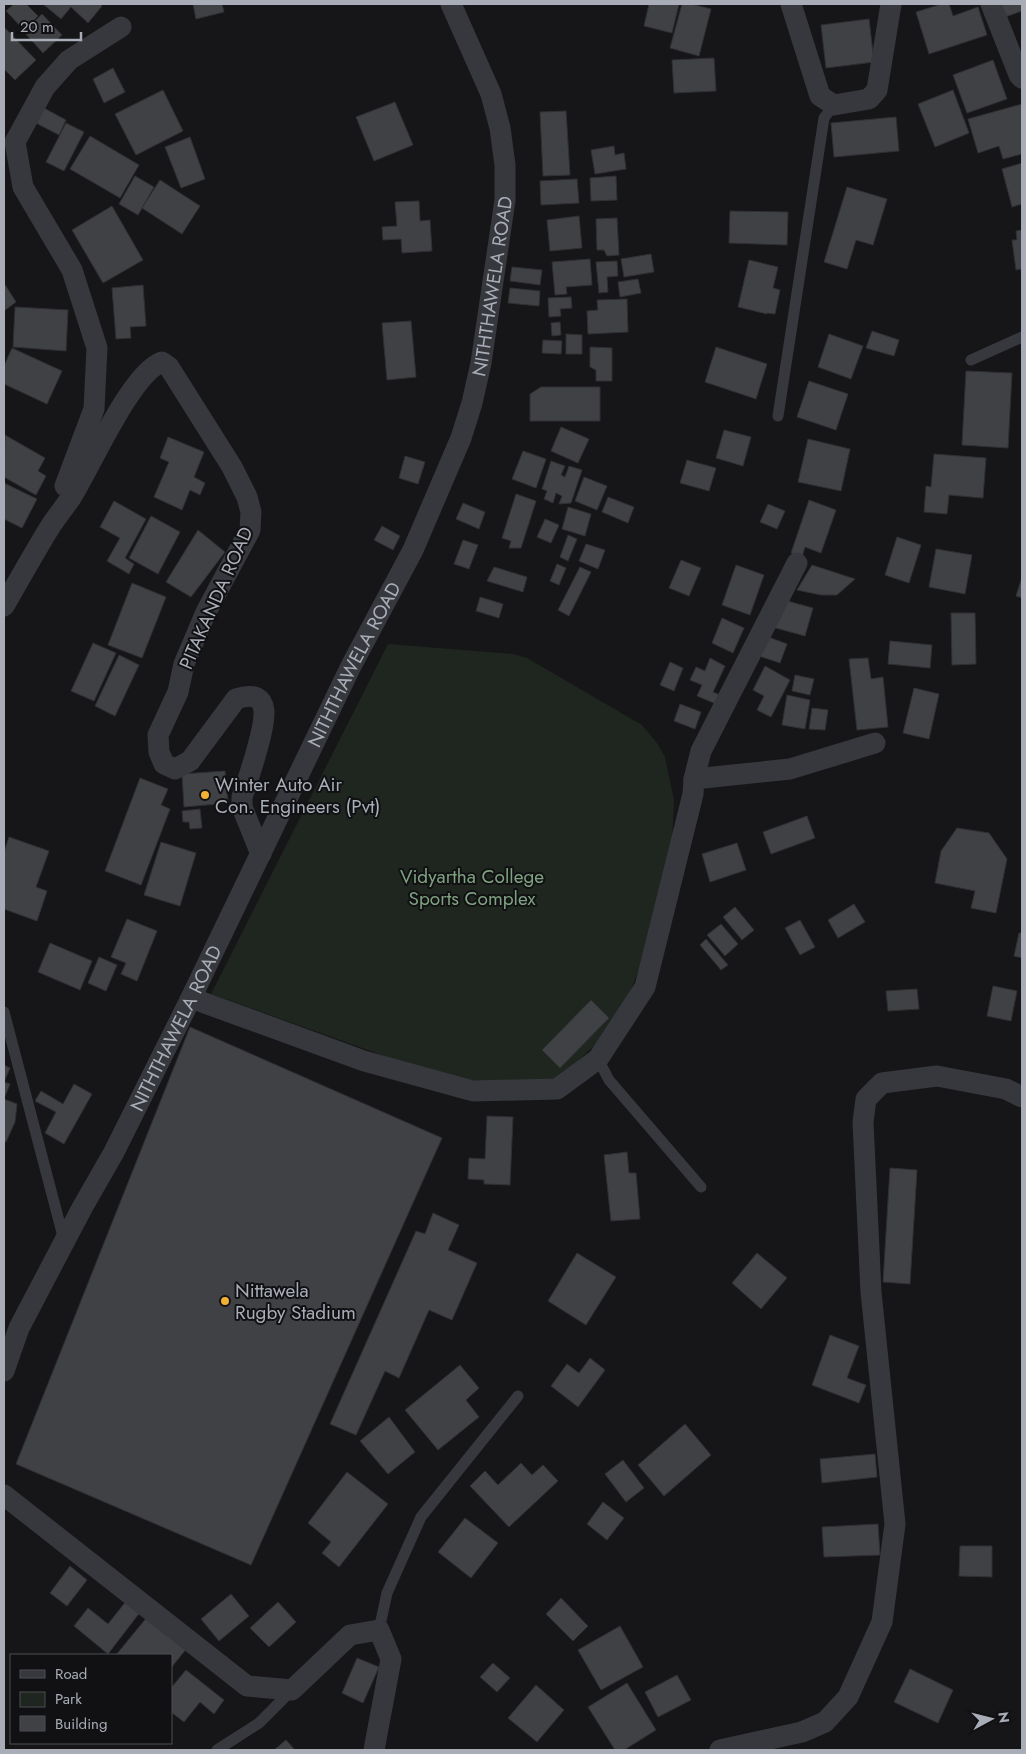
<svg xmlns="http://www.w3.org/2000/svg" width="1026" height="1754" viewBox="0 0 1026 1754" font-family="Jost,sans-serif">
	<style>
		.green { fill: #1e261f }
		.building { fill: #404145; stroke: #303034 }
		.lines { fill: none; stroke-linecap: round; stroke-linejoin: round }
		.lane { stroke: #37383d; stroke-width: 11 }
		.street { stroke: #37383d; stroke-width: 21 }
		.poi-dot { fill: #f2b134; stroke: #111113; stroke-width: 2 }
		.labels { text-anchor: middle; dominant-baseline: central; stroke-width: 4; stroke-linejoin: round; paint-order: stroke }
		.street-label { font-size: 19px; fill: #a8adb8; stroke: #111113 }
		.poi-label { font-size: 19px; fill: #a8adb8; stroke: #111113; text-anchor: start }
		.park-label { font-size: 19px; fill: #7fa381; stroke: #111113 }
	</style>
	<rect width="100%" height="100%" fill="#161618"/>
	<path class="green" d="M388 644 513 654 527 658 642 725 657 743 665 757 674 800 672 845 657 923 625 1005 595 1045 564 1074 551 1083 452 1080 211 994Z"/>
	<g class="building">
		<path d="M14 4H26L38 16 24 30 6 11Z"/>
		<path d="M43 4H100L102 6 88 23 71 7 61 19Z"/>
		<path d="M193 4H222L224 12 196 19Z"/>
		<path d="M649 4H679L672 33 644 26Z"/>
		<path d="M682 4H691L711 9 699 56 670 48Z"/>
		<path d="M942 4H949L953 16 978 7 987 35 929 54 916 12Z"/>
		<path d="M1001 4H1022V11L1005 17Z"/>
		<path d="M42 14 62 35 43 53 24 32Z"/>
		<path d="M869 19 874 62 826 68 821 25Z"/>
		<path d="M4 27 36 60 15 80 4 69Z"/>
		<path d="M714 58 716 91 674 93 672 60Z"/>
		<path d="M993 60 1007 99 967 113 953 75Z"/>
		<path d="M113 68 125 92 104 103 93 79Z"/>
		<path d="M163 90 183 131 136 155 115 114Z"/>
		<path d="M953 90 969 133 935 147 918 104Z"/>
		<path d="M395 102 413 145 374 161 356 117Z"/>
		<path d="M1022 104V154L1003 159 999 146 978 153 968 119Z"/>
		<path d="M42 107 66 120 59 135 34 122Z"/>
		<path d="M566 111 570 175 543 176 540 112Z"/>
		<path d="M896 117 899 151 834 157 831 123Z"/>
		<path d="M66 123 84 132 64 171 46 162Z"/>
		<path d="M90 136 139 165 120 198 70 169Z"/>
		<path d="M190 137 205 179 181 188 165 147Z"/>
		<path d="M614 146 615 155 624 153 626 169 595 174 591 150Z"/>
		<path d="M1022 163V204L1012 207 1002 169Z"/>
		<path d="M135 176 154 187 138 215 119 204Z"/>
		<path d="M616 176 617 200 591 201 590 178Z"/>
		<path d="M577 179 579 203 541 205 540 181Z"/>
		<path d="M160 180 200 206 182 234 142 208Z"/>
		<path d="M847 187 887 199 873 245 856 240 847 269 824 262Z"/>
		<path d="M419 201 420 221 430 220 432 251 402 253 401 239 383 240 382 227 397 226 395 202Z"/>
		<path d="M112 206 143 260 103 283 72 230Z"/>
		<path d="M730 211 788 212 787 245 729 243Z"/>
		<path d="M579 216 582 248 550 251 547 220Z"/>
		<path d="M617 218 619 255 607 256 604 250H597L596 219Z"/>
		<path d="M1022 230V276L1021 269 1016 270 1012 240H1017L1016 231Z"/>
		<path d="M651 254 654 272 624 277 621 259Z"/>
		<path d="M590 259 592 285 566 287 567 294 555 295 552 262Z"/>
		<path d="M749 260 778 267 773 288 780 290 775 314 767 313V314L738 307Z"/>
		<path d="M617 261 618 276 607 277 608 292 599 293 596 262Z"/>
		<path d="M512 267 542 270 540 285 510 281Z"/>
		<path d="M638 279 641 293 620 297 618 282Z"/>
		<path d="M4 283 16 302 4 311Z"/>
		<path d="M143 285 146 326 130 327 131 338 116 339 112 288Z"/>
		<path d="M510 288 540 291 539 306 508 303Z"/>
		<path d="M571 297 572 308 560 309 561 316 549 317 548 298Z"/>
		<path d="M627 299 628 332 588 334 587 311 598 310 597 300Z"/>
		<path d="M15 307 68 310 66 351 13 347Z"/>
		<path d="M411 321 416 377 387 380 382 323Z"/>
		<path d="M560 322 561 335 552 336 551 323Z"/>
		<path d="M872 331 899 340 894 356 866 348Z"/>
		<path d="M566 334 582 335V354H566Z"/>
		<path d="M829 334 863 346 851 379 818 367Z"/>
		<path d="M543 340 562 341 561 354 542 353Z"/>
		<path d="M590 347 612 348V381H596V370L590 367Z"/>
		<path d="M716 347 767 364 756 399 705 382Z"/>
		<path d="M12 348 62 371 47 404 4 384V366Z"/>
		<path d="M966 371 1012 373 1008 448 962 445Z"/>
		<path d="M809 381 848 394 836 430 797 417Z"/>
		<path d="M541 387H600V421H530V394Z"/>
		<path d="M561 427 589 439 578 463 551 451Z"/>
		<path d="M724 430 751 437 743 466 716 458Z"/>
		<path d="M5 435 45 458 38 471 46 476 36 495 4 477Z"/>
		<path d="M168 437 204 452 194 477 205 483 200 495 190 490 182 510 154 497 169 462 160 458Z"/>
		<path d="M808 439 850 449 841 491 798 482Z"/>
		<path d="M523 451 546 459 536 488 512 479Z"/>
		<path d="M934 454 986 458 983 498 949 495 947 514 924 512 926 486 931 487Z"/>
		<path d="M405 456 425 462 418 484 399 478Z"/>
		<path d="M687 460 716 468 709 491 680 483Z"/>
		<path d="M551 461 565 466 561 475 565 477 569 466 582 470 571 503 559 504 562 496 556 493 553 503 544 499 547 491 542 489Z"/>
		<path d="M584 477 607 486 597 510 575 501Z"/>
		<path d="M4 483 37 499 22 528 4 519Z"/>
		<path d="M516 494 536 501 521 548H509L511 541 502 538Z"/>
		<path d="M608 497 634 507 628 523 602 512Z"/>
		<path d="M809 500 836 510 821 553 805 547 802 557 791 553Z"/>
		<path d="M114 501 146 519 125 558 134 564 129 574 107 561 120 538 100 527Z"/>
		<path d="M463 503 485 512 479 529 456 519Z"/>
		<path d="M768 504 785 511 777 529 760 522Z"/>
		<path d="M568 507 591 514 585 536 562 529Z"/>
		<path d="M151 516 180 532 158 574 129 558Z"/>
		<path d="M545 519 559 525 551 543 537 537Z"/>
		<path d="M382 526 400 536 393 550 374 540Z"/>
		<path d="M198 530 225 552 191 597 166 582Z"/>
		<path d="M568 535 577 539 568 561 560 557Z"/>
		<path d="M897 537 921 545 909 583 885 575Z"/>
		<path d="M463 540 478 545 469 569 454 564Z"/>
		<path d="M586 544 605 550 598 569 579 561Z"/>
		<path d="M936 549 972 555 965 594 929 587Z"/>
		<path d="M681 560 701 568 689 596 669 588Z"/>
		<path d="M557 564 566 568 559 585 550 581Z"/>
		<path d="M736 565 764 575 750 615 722 605Z"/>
		<path d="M812 565 855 579 837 595H821L797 590Z"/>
		<path d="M494 567 527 577 523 592 487 581Z"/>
		<path d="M580 567 591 572 569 616 558 610Z"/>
		<path d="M1022 577V598L1016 596Z"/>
		<path d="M132 583 166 597 142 658 108 645Z"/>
		<path d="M480 597 503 604 499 618 476 611Z"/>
		<path d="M780 599 813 608 805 636 772 627Z"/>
		<path d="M951 613H975L976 664 952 665Z"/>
		<path d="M722 618 744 628 733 653 712 643Z"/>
		<path d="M763 635 787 644 780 663 756 655Z"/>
		<path d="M890 641 932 645 930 668 888 664Z"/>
		<path d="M93 643 116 653 94 701 71 691Z"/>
		<path d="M119 655 139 665 115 716 95 706Z"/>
		<path d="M710 658 725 666 713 692 722 696 721 706 697 696 702 685 690 680 696 667 705 671Z"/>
		<path d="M868 658 871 679 883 677 888 727 857 730 849 659Z"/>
		<path d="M670 662 683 668 674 691 660 685Z"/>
		<path d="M765 666 790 680 771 717 757 710 764 696 753 690Z"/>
		<path d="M795 675 814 679 810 695 792 691Z"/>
		<path d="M914 688 939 694 929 739 903 733Z"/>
		<path d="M787 695 810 700 805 729 782 725Z"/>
		<path d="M680 704 701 712 695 729 674 721Z"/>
		<path d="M812 708 828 710 825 730 809 729Z"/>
		<path d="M225 771 228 803 184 807 182 774Z"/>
		<path d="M140 778 168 789 161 805 170 809 141 885 105 871Z"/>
		<path d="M200 809 202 828 190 829 189 822H183L182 811Z"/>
		<path d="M807 816 815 838 771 854 763 832Z"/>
		<path d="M957 828 989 833 1007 859 996 913 971 908 975 891 935 883 941 851Z"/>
		<path d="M9 837 49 851 36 887 47 891 37 921 4 909V852Z"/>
		<path d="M161 842 196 853 180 906 144 895Z"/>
		<path d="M737 843 746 870 710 882 702 854Z"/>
		<path d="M854 904 865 922 838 938 828 920Z"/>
		<path d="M735 907 754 930 742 940 723 917Z"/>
		<path d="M127 919 157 931 137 981 121 974 126 963 111 957Z"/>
		<path d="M800 920 815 947 800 955 785 928Z"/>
		<path d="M721 924 738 944 725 956 707 935Z"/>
		<path d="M1019 933H1022V958L1014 956Z"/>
		<path d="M706 939 728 965 721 970 700 945Z"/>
		<path d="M50 943 92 961 80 990 38 972Z"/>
		<path d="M99 957 117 965 106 991 88 983Z"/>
		<path d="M993 986 1017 991 1011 1021 987 1016Z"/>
		<path d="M917 989 919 1009 888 1011 886 991Z"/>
		<path d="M591 1000 609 1018 560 1068 542 1050Z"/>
		<path d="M190 1027 442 1138 251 1565 16 1464Z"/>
		<path d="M4 1065 10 1068 4 1082 10 1084 4 1099 17 1104 15 1122 6 1142 4 1141Z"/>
		<path d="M74 1084 92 1094 64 1144 45 1133 56 1112 35 1101 41 1091 63 1104Z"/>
		<path d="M487 1116 513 1117 510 1185 484 1184V1180L468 1179 469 1158 485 1159Z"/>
		<path d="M627 1152 629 1173H636L640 1219 611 1221 604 1155Z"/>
		<path d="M890 1168 917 1170 910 1284 883 1282Z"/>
		<path d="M433 1213 459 1225 448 1250 477 1263 452 1320 429 1310 399 1378 385 1371 356 1435 330 1424 416 1231 425 1234Z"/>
		<path d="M577 1253 616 1277 586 1325 548 1301Z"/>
		<path d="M757 1253 787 1278 761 1309 732 1283Z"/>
		<path d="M830 1335 859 1346 847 1378 866 1385 859 1403 812 1385Z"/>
		<path d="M590 1358 605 1370 578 1407 551 1386 567 1364 579 1373Z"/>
		<path d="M460 1365 479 1388 466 1400 479 1417 438 1450 405 1410Z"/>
		<path d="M389 1417 415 1452 388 1474 360 1441Z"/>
		<path d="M685 1424 711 1455 664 1496 638 1465Z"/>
		<path d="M875 1454 877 1477 822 1483 820 1459Z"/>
		<path d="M623 1460 644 1488 626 1502 605 1474Z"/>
		<path d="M521 1463 532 1475 543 1465 558 1481 509 1527 470 1486 485 1471 498 1485Z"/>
		<path d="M347 1472 388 1504 339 1567 322 1553 331 1542 308 1523Z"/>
		<path d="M603 1502 624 1518 607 1540 587 1524Z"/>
		<path d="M465 1518 498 1543 471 1578 438 1552Z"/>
		<path d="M878 1524 880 1555 824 1557 822 1527Z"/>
		<path d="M960 1546H992V1577L959 1576Z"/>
		<path d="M70 1566 87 1580 67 1606 50 1593Z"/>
		<path d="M231 1594 249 1616 219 1641 201 1619Z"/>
		<path d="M561 1598 588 1626 573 1641 546 1614Z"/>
		<path d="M127 1600 141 1611 108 1654 74 1626 88 1608 108 1624Z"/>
		<path d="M278 1602 296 1622 269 1647 250 1628Z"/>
		<path d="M148 1616 187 1648 171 1668V1655H116Z"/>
		<path d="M620 1626 643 1667 601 1690 578 1650Z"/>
		<path d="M357 1658 379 1667 363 1703 342 1693Z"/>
		<path d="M493 1663 510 1678 497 1692 480 1677Z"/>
		<path d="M910 1669 953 1690 938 1723 894 1702Z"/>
		<path d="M186 1670 224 1700 214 1714 200 1702 184 1722 171 1712V1688Z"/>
		<path d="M677 1675 691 1700 658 1717 645 1692Z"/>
		<path d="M627 1683 656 1730 624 1750H615L588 1707Z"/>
		<path d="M536 1685 564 1710 537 1742 508 1718Z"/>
		<path d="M286 1740 295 1750H274Z"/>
	</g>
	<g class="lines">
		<g class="lane">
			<path d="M971 360 1022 337"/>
			<path d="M778 416 824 118 834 105"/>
			<path d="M4 1012 64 1240"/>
			<path d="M598 1059 609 1080 701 1187"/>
			<path d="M379 1630 387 1593 421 1517 518 1396"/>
			<path d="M217 1750 259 1723 292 1690"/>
		</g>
		<g class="street">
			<path d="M791 4 820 96 834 105 869 99 877 90 891 4"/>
			<path d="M991 4 1019 75 1022 78"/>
			<path d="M65 486 94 409 97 348 72 270 23 187 15 142 45 87 69 60 121 27"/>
			<path d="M4 606C19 580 34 553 50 527 57 516 65 507 72 496 91 466 131 373 162 362L169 367 232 467 247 497 251 512 250 530 206 612 184 664 178 692 158 735 159 752 164 764 175 769 190 761 236 699C278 685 262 731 256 753 252 768 247 782 242 797V807L261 854"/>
			<path d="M694 779 701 751 797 563"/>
			<path d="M191 998 364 1061 473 1091 557 1089 598 1059 645 987 693 794 694 779 790 769 875 743"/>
			<path id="s1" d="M4 1371 19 1328 82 1208 114 1152 191 998 351 666 413 550 461 438 472 403 481 363 505 200V165L500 128 491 94 451 4"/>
			<path d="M4 1495 247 1686 292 1690 350 1635 379 1630 391 1659 374 1750"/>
			<path d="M720 1750 802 1732 825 1722 848 1697 882 1622 895 1524 871 1292 863 1122 866 1099 882 1083 937 1076 1006 1089 1022 1097"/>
		</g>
	</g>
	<g class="poi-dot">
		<circle cx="205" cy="795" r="5"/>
		<circle cx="225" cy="1301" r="5"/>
	</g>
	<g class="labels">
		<g class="street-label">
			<text stroke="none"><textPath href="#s1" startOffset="1195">NITHTHAWELA ROAD</textPath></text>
			<text transform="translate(216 598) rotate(-66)">PITAKANDA ROAD</text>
			<text stroke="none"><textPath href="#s1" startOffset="789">NITHTHAWELA ROAD</textPath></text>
			<text stroke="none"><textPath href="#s1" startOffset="384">NITHTHAWELA ROAD</textPath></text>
		</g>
		<g class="poi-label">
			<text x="215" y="784">Winter Auto Air<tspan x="215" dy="22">Con. Engineers (Pvt)</tspan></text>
			<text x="235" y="1290">Nittawela<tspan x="235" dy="22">Rugby Stadium</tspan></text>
		</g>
		<g class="park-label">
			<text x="472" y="876">Vidyartha College<tspan x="472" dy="22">Sports Complex</tspan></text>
		</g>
	</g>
	<rect width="1026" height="1754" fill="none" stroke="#a8adb8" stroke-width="10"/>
	<rect x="10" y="1654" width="162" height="90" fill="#111113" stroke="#4d4f55"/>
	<rect x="20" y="1670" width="25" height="8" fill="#37383d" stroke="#4d4f55"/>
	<text x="55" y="1679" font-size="15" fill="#a8adb8">Road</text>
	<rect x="20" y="1692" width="25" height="15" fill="#1e261f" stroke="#4d4f55"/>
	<text x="55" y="1704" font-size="15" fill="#a8adb8">Park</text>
	<rect x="20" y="1716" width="25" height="15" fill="#404145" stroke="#4d4f55"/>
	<text x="55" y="1729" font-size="15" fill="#a8adb8">Building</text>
	<g transform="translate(991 1719) rotate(83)" stroke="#111113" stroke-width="4" paint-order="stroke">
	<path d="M0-4L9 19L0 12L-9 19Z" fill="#a8adb8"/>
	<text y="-8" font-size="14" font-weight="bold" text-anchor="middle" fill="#a8adb8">N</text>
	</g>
	<path d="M12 32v8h69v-8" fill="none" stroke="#a8adb8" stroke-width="2.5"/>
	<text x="20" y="32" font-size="15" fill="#a8adb8" stroke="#111113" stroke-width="4" paint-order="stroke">20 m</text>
</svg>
